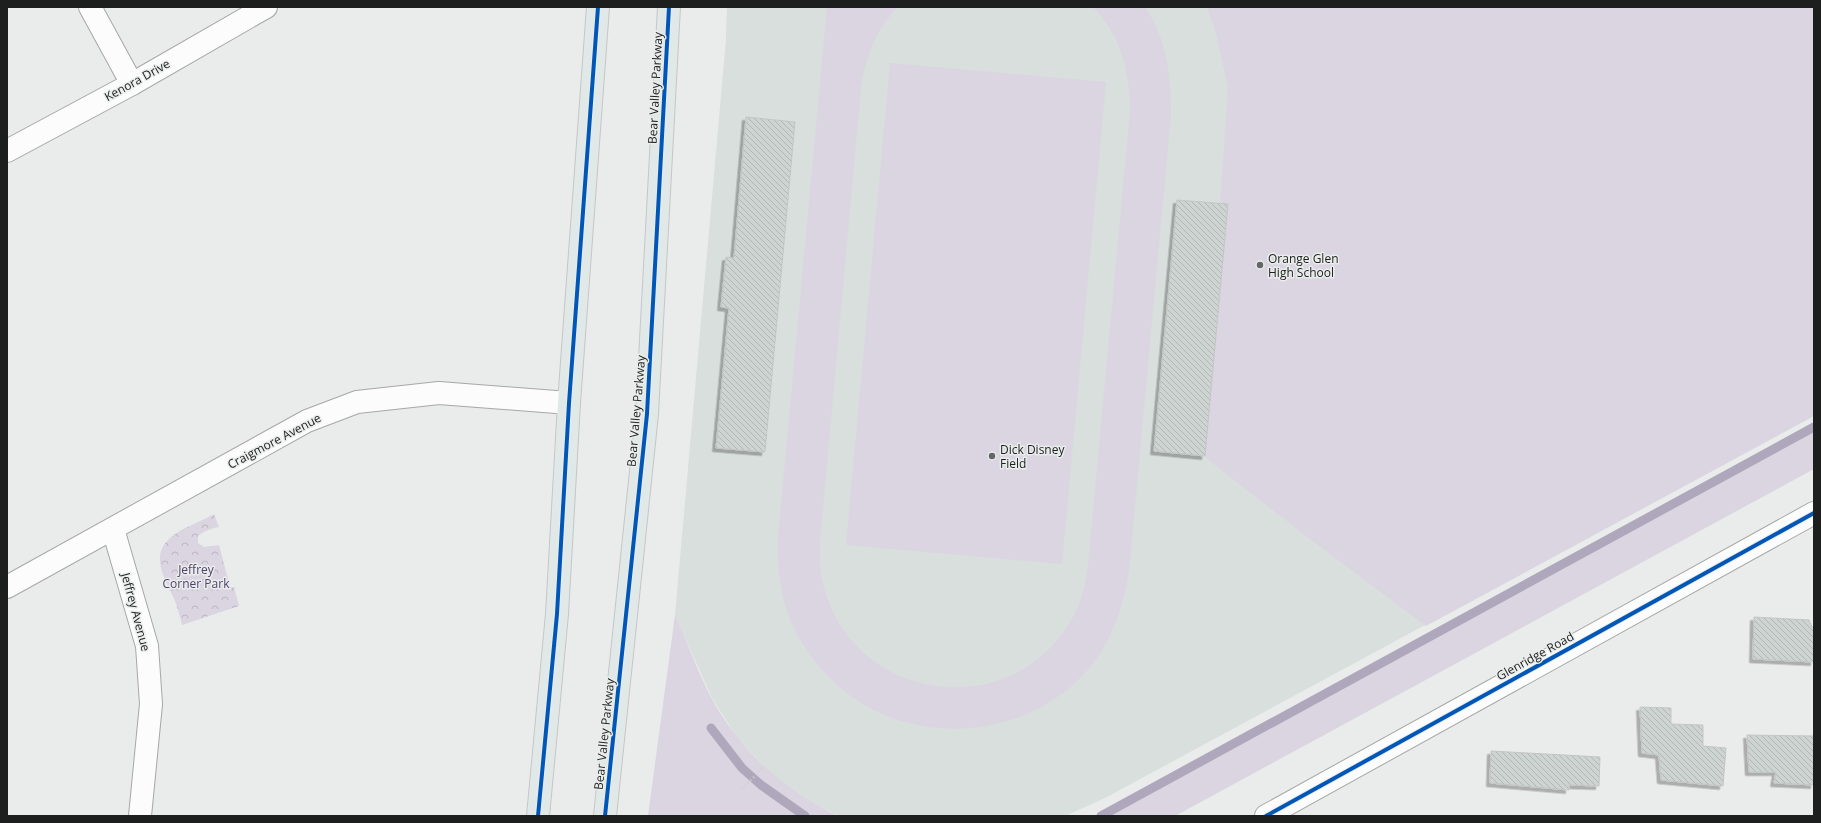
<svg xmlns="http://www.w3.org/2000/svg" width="1821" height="823" viewBox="0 0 1821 823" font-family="'Open Sans',sans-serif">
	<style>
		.built { fill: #d8dfdc }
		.green { fill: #dad5e1 }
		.park { fill: url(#park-crowns) }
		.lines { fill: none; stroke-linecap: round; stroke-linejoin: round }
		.stream { stroke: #afa7bb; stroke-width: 9 }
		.building { fill: url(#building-back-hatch); stroke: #c4c6c5; filter: url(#shadow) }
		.minor-casing { stroke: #a6a7a7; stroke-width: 24 }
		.tertiary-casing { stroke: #a6a7a7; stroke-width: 24 }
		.primary-casing { stroke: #c6c6c6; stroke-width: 24 }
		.path { stroke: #cfd0d0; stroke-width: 2.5; stroke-dasharray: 1 3; stroke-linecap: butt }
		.minor { stroke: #fcfcfc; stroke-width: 22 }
		.tertiary { stroke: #fcfcfc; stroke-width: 22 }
		.primary { stroke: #e0e9e7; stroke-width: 22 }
		.cycleway-casing { stroke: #e9edeb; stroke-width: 6 }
		.cycleway { stroke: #0057b8; stroke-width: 4 }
		.poi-dot { fill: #656666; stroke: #e9edeb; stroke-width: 1.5 }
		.labels { text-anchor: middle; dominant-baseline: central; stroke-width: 3; stroke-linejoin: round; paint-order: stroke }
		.street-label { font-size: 12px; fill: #1d1e1e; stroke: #e9edeb }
		.poi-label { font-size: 12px; fill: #1d1e1e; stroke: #e9edeb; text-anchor: start }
		.park-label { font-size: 12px; fill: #523f69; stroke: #e9edeb }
	</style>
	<defs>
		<pattern id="park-crowns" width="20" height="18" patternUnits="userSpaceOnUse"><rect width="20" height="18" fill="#dad5e1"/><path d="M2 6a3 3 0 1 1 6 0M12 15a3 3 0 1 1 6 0" fill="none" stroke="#bbb6c1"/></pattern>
		<pattern id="building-back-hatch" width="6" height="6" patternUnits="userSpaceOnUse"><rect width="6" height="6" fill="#cdd4d2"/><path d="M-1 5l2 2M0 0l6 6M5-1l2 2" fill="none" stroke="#b0b6b4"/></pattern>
		<filter id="shadow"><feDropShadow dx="-3.5" dy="3.5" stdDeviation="0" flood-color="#0004"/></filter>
	</defs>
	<rect width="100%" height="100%" fill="#eaeceb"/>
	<path class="built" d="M727 7H1814V415L1105 798 1065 816H839L815 804 787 786 770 773 736 736 712 698 675 615 726 39Z"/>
	<g class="green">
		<path d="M827 7H898C876 29 866 57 861 87L820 542C820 556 819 571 823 584 854 709 1025 725 1078 607 1083 594 1086 580 1088 566L1130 111C1130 72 1121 36 1093 7H1145C1167 38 1171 78 1171 115L1129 570C1125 597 1118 622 1104 647 1047 743 906 756 830 678 807 655 788 625 782 592 778 574 778 556 778 538Z"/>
		<path d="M1207 7H1814V416L1426 626 1306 536 1212 463 1205 456 1228 205 1220 204 1228 88 1216 33Z"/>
		<path d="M890 63 1106 82 1062 564 846 545Z"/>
		<path d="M1814 422V469L1175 816H1099Z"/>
		<path d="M675 615C688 643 698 673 712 699 741 752 785 790 838 816H648Z"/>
	</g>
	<path class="park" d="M214 514 219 527C210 529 204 531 198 536V543L204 547 219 545 230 587H234L239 606 182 625C180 617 178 609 175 601 167 582 149 557 169 539 181 528 200 522 214 514Z"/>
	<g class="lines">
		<g class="stream">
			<path d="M711 728 742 768 761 785 805 816"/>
			<path d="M1101 816 1814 427"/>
		</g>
	</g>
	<g class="building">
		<path d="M746 117 795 122 765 452 716 448 729 308 721 307 726 257 734 258Z"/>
		<path d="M1177 200 1228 204 1205 456 1154 451Z"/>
		<path d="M1754 617 1809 620 1812 627H1814V662L1753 659Z"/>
		<path d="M1640 707 1671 708V724L1703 725V746L1726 748 1723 786 1661 780 1659 755 1642 753Z"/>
		<path d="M1747 735 1814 736V785L1774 783 1776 772H1749Z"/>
		<path d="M1491 751 1600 757 1599 786 1569 785V790L1490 783Z"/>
	</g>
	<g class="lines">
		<g class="minor-casing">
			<g id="minor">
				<path d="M90 7 132 84"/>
				<path d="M7 151 132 84 266 7"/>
				<path d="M113 529 147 646 151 704 140 816"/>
				<path d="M7 587 307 421 357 402 439 393 569 403"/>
			</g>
		</g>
		<g class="tertiary-casing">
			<path id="tertiary" d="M1266 816 1814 513"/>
		</g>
		<g class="primary-casing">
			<g id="primary">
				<path d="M538 816 557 614 569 403 598 7"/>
				<path d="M605 816 647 414 669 7"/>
			</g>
		</g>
		<path class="path" d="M742 789 764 767"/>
		<use href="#minor" class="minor"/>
		<use href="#tertiary" class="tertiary"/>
		<use href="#primary" class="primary"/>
		<g class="cycleway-casing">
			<g id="cycleway">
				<path d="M538 816 557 614 569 403 598 7"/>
				<path d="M605 816 647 414 669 7"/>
				<path d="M1266 816 1814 513"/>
			</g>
		</g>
		<use href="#cycleway" class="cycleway"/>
	</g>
	<g class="poi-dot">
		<circle cx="1260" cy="265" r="4"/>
		<circle cx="992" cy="456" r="4"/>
	</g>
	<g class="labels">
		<g class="street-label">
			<text transform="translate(137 80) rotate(-29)">Kenora Drive</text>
			<text transform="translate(655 88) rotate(-87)">Bear Valley Parkway</text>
			<text transform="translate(636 411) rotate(-85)">Bear Valley Parkway</text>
			<text transform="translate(274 441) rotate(-28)">Craigmore Avenue</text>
			<text transform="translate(136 612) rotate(75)">Jeffrey Avenue</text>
			<text transform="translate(1535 656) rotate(-29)">Glenridge Road</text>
			<text transform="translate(604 734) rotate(-84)">Bear Valley Parkway</text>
		</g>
		<g class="poi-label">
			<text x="1268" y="258">Orange Glen<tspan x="1268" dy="14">High School</tspan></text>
			<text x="1000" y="449">Dick Disney<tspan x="1000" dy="14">Field</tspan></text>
		</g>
		<g class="park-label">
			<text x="196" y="569">Jeffrey<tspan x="196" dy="14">Corner Park</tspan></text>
		</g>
	</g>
	<rect width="1821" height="823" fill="none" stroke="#1d1e1e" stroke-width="16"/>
</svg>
